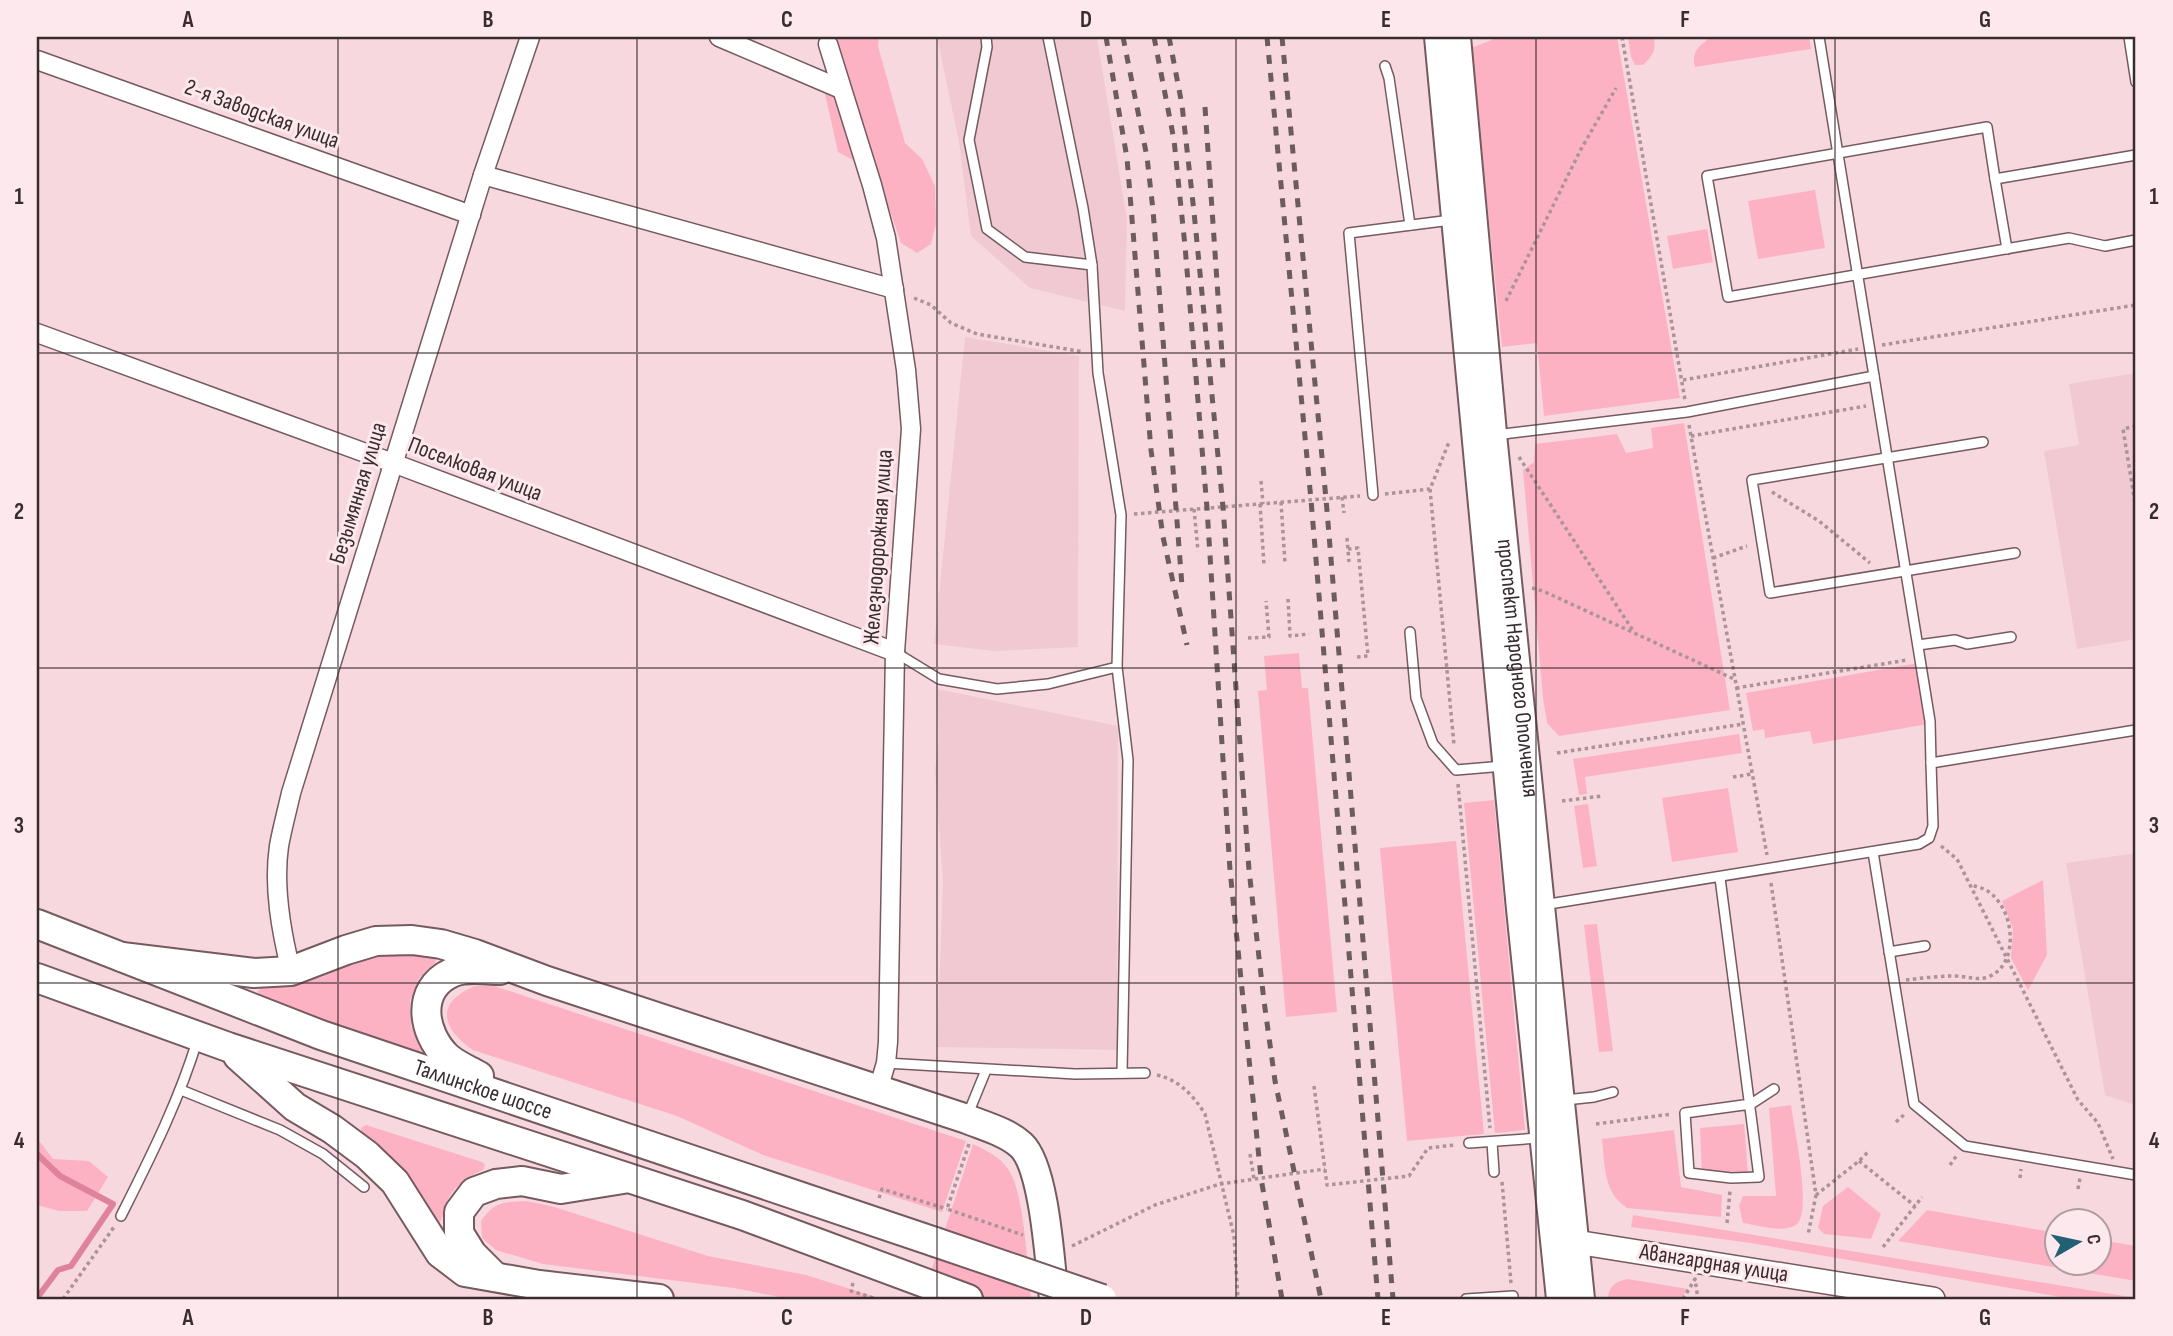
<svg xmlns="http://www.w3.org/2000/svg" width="2173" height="1336" viewBox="0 0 2173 1336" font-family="'Sofia Sans Condensed',sans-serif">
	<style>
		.built { fill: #f1c9d2 }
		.green { fill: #fdb2c4 }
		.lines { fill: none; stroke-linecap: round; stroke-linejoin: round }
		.stream { stroke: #df829b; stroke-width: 6 }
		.service-casing { stroke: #755a60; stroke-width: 12 }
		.minor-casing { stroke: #755a60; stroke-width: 21 }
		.tertiary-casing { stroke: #755a60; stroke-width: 26 }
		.secondary-casing { stroke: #755a60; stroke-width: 28 }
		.primary-casing { stroke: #755a60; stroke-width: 32 }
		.path { stroke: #ab9398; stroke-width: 3.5; stroke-dasharray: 3.5 3.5; stroke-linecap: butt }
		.service { stroke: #fff; stroke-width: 9 }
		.minor { stroke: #fff; stroke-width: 18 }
		.tertiary { stroke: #fff; stroke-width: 23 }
		.secondary { stroke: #fff; stroke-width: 24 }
		.primary { stroke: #fff; stroke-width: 28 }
		.rail { stroke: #6c5b5f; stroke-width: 5; stroke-dasharray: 9 9; stroke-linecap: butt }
		.primary-bridge-casing { stroke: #755a60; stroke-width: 32; stroke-linecap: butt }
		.primary-bridge { stroke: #fff; stroke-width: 28 }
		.grid { fill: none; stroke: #382c2f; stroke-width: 2; stroke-opacity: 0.55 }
		.labels { text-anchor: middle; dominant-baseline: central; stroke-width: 6; stroke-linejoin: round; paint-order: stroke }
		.street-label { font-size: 23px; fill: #382c2f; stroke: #fde9ed }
		.neatline { fill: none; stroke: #382c2f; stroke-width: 2.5 }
		.grid-label { font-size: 23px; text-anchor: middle; font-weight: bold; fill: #382c2f }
	</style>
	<rect width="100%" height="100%" fill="#f8d8df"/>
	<g class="built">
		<path d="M937 37H1097L1127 220 1125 311 1030 288 971 236 959 142Z"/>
		<path d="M965 337 1079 356 1078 647 994 651 934 644Z"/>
		<path d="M2136 373V639L2077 649 2044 451 2079 445 2069 384Z"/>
		<path d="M937 689 1118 726 1117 1050 937 1047 943 881 935 770 939 740Z"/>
		<path d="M2136 853V1105L2105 1095 2066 863Z"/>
	</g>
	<g class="green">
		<path d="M837 37H879L878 46 905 143 922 159 935 186 936 224 931 244 917 253 901 243 877 173 838 152 825 94 840 59Z"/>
		<path d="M1499 37H1617L1680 398 1544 416 1537 343 1502 347 1471 48Z"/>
		<path d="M1628 37H1654C1656 50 1653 56 1643 65H1635L1631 57Z"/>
		<path d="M1711 37H1809L1811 49 1695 67C1691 51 1699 46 1711 37Z"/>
		<path d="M1815 190 1825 248 1758 259 1748 201Z"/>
		<path d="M1707 229 1713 262 1673 269 1667 236Z"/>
		<path d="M1684 423 1730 710 1559 736 1547 723 1543 698 1523 470 1534 462 1535 444 1617 434 1626 453 1653 448 1651 428Z"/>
		<path d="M1299 653 1302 688H1308L1337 1012 1286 1017 1258 691 1267 690 1264 656Z"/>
		<path d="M1918 663 1928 724 1813 744 1810 731 1765 738 1764 729 1753 731 1746 693Z"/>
		<path d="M1739 734 1742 753 1585 777 1587 794 1579 795 1573 759Z"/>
		<path d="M1728 788 1738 852 1672 862 1662 798Z"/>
		<path d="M1494 800 1525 1130 1495 1133 1464 803Z"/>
		<path d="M1588 804 1597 866 1583 868 1574 806Z"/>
		<path d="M1456 841 1484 1134 1407 1141 1380 848Z"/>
		<path d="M2043 880 2047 955 2028 990 2011 958 2013 929 2002 901Z"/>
		<path d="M1597 924 1613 1051 1599 1052 1584 925Z"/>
		<path d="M413 954 433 956 436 959 435 963 419 978 410 1000 411 1026 422 1052 417 1056 259 996 258 991 261 988 288 985 322 977 348 965 380 956Z"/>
		<path d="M475 986H494L966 1141 942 1212 763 1155 677 1116 473 1050C442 1029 434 1003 475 986Z"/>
		<path d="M1791 1105C1794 1127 1812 1211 1797 1224 1785 1234 1757 1225 1743 1223L1739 1206 1743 1196H1776L1769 1108Z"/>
		<path d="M1744 1124 1748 1175H1702L1700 1128Z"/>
		<path d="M366 1125 482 1162 485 1165 483 1170C467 1177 452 1187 445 1206 443 1212 444 1216 440 1222L436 1221C418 1187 392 1158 362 1134L361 1128Z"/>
		<path d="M1674 1130 1681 1187 1722 1195 1721 1217 1627 1208C1603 1192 1605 1165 1602 1139Z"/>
		<path d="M37 1138 53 1159 89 1161 108 1177 87 1211H59L37 1205Z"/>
		<path d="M973 1144C987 1151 999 1156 1008 1169 1025 1193 1027 1268 1031 1299H922Z"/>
		<path d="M1848 1187 1881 1214 1871 1239 1824 1234 1818 1228 1823 1206Z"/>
		<path d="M526 1201 551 1206 708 1256 806 1275 882 1299H789L734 1288 543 1264 496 1250 482 1238 481 1221C494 1202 503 1202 526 1201Z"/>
		<path d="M1927 1210 2057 1233 2058 1262H2100V1240L2136 1246V1281L1898 1241Z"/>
		<path d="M1633 1215 2136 1298V1299H2072L1751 1243 1631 1227Z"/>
		<path d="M1628 1279 1688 1289 1681 1299H1608C1608 1286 1616 1281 1628 1279Z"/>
	</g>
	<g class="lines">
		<path class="stream" d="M37 1154 60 1176 113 1204 71 1266 58 1270 37 1298"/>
		<g class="service-casing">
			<g id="service">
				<path d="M986 37 987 47 969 140 987 229 1025 257 1092 265"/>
				<path d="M1048 37 1083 208 1092 265 1098 373 1121 515 1117 667 1128 760 1122 1073"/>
				<path d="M1819 37 1930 721 1931 763"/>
				<path d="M2129 37 2136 82"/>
				<path d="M1385 66 1389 78 1410 225"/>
				<path d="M2136 155 1995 179 1987 127 1707 176 1728 297 2069 238 2105 246 2136 240"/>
				<path d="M1995 179 2007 249"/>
				<path d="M1495 435 1687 412 1874 376"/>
				<path d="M1983 442 1752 480 1770 593 2015 553"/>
				<path d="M1373 495 1349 233 1451 220"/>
				<path d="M1410 632 1416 698 1433 744 1456 770 1504 766"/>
				<path d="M1918 645 1955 640 1967 644 2011 637"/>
				<path d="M895 652 939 679 997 689 1048 684 1117 667"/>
				<path d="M1873 852 1914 1104 1965 1146 2136 1175"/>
				<path d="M1720 878 1759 1177 1731 1178 1689 1173 1685 1113 1751 1104 1774 1089"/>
				<path d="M1543 905 1919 844 1929 838 1933 826 1931 763 2136 730"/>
				<path d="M1889 952 1925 946"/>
				<path d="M886 1063 1075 1074 1145 1073"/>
				<path d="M181 1090 280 1130 323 1154 364 1187"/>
				<path d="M1565 1100 1594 1097 1613 1092"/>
				<path d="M968 1114 986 1070"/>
				<path d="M1492 1142 1494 1172"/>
				<path d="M1469 1143 1539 1138"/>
				<path d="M121 1216C150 1158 179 1101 198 1038"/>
				<path d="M1466 1299 1513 1296V1299"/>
			</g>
		</g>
		<g class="minor-casing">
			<g id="minor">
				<path d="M719 37 841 89"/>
				<path d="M828 44 872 185 886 238 906 370 911 429 895 652 888 1042 886 1063 878 1090"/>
				<path d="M37 60 471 215"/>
				<path d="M483 175 894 289"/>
				<path d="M37 333 393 463 895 652"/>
				<path d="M291 971C281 931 273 887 279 846 282 829 287 811 291 793L483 175 530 37"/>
			</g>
		</g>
		<g class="tertiary-casing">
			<path id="tertiary" d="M1557 1239 1933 1299"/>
		</g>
		<g class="secondary-casing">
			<g id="secondary">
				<path d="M1437 37 1519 909 1559 1299"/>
				<path id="s1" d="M1458 37 1495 444 1582 1299"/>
			</g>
		</g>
		<g class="primary-casing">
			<g id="primary">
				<path id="s2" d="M37 924 321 1035 935 1242"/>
				<path d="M122 957 254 973 291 971 346 950 376 941 412 940 441 944 475 954 547 981 967 1119C984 1126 1007 1132 1021 1145 1045 1167 1050 1265 1054 1299"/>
				<path d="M37 978 228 1047 742 1215 968 1299"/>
				<path d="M238 1056 295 1107 332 1129 367 1155 395 1182 440 1253 465 1272 539 1285 659 1299"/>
				<path d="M479 1076C469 1070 455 1065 446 1056 423 1033 415 990 451 973 466 966 485 970 500 970"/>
				<path d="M495 1277 472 1254 459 1233V1212L474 1192 496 1184 522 1181 561 1189 623 1179"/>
			</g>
		</g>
		<g class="path">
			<path d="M1622 37 1685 400"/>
			<path d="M914 298 931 305 951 323 977 334 1084 352"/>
			<path d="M1506 301 1580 151 1616 88"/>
			<path d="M1882 345 2136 305"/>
			<path d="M1683 380 1858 349"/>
			<path d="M1689 425 1767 855"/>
			<path d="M2136 426 2123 429 2136 509"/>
			<path d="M1691 436 1866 406"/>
			<path d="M1519 457 1634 632"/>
			<path d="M1261 481 1263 504"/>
			<path d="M1430 489 1454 745"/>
			<path d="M1772 492 1819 521 1870 563"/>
			<path d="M1385 494 1430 489 1449 442"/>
			<path d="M1342 497 1344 513"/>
			<path d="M1281 502 1285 563"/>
			<path d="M1260 504 1264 565"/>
			<path d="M1194 509 1198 551"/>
			<path d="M1134 514 1360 496"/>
			<path d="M1347 538 1349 562"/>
			<path d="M1348 549 1358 548 1368 656 1357 657"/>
			<path d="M1713 558 1747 546"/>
			<path d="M1532 588 1543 591 1734 679"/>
			<path d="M1288 599 1290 636 1309 634"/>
			<path d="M1248 638 1269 637 1266 601"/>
			<path d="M1736 688 1907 660"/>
			<path d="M1557 753 1743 724"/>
			<path d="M1733 777 1752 774"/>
			<path d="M1458 784 1490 1128"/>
			<path d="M1562 801 1602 796"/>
			<path d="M1941 846 1957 859 2078 1100 2098 1123 2113 1159"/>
			<path d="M1771 883 1816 1195 1808 1235"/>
			<path d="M1906 980C1922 978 1939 976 1955 976 1967 976 1977 981 1988 977 2012 968 2014 936 2006 915 1998 897 1989 888 1970 885"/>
			<path d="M1157 1075C1179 1080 1193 1095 1205 1114L1234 1236 1238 1299"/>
			<path d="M1314 1086 1327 1185 1409 1176 1428 1148 1455 1145"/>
			<path d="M1896 1122 1906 1113"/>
			<path d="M1596 1124 1672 1114"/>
			<path d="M969 1144 947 1209 1023 1235"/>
			<path d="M1250 1154 1254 1179"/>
			<path d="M1859 1161 1915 1206"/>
			<path d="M1950 1165 1957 1155"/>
			<path d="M2020 1178 2021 1169"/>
			<path d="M1502 1182 1511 1283"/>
			<path d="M2078 1189 2080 1178"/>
			<path d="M1816 1195 1859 1161 1869 1151"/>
			<path d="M879 1198 882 1189 947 1209"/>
			<path d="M1727 1223 1730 1191"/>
			<path d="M1072 1246 1155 1205 1220 1184 1325 1169"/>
			<path d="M1883 1247 1922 1197"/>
			<path d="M853 1283 851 1291 877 1299"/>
			<path d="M63 1299 114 1227"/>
			<path d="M1683 1299 1695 1279 1698 1299"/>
		</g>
		<use href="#service" class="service"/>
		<use href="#minor" class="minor"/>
		<use href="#tertiary" class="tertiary"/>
		<use href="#secondary" class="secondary"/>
		<use href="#primary" class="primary"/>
		<g class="rail">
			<path d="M1106 37 1127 158 1151 450 1163 537 1187 645"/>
			<path d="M1123 37 1147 157 1153 210 1182 586"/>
			<path d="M1154 37 1174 140 1185 246 1207 508 1230 870 1261 1178 1282 1299"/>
			<path d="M1169 37 1182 105 1194 212 1223 507 1249 870 1264 1001 1275 1081 1321 1299"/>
			<path d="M1267 37 1311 500 1378 1299"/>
			<path d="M1282 37 1326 499 1393 1299"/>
			<path d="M1205 107 1223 369"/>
		</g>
		<g class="primary-bridge-casing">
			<path id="primary-bridge" d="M935 1242 1102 1299"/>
		</g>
		<use href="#primary-bridge" class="primary-bridge"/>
	</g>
	<path class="grid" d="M338 37V1299M637 37V1299M937 37V1299M1236 37V1299M1536 37V1299M1835 37V1299M37 353H2136M37 668H2136M37 983H2136"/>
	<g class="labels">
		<g class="street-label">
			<text transform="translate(262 114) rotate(20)">2-я Заводская улица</text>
			<text transform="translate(475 469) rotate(21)">Поселковая улица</text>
			<text transform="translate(358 493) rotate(-73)">Безымянная улица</text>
			<text transform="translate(878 547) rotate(-86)">Железнодорожная улица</text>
			<text stroke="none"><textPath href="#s1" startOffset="634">проспект Народного Ополчения</textPath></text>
			<text stroke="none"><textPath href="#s2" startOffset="476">Таллинское шоссе</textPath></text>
			<text transform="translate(1714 1263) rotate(9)">Авангардная улица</text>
		</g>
	</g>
	<rect width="2173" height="1336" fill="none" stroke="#fde9ed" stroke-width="77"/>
	<g transform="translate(2078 1242) rotate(81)"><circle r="33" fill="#fde9ed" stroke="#ae9da1" stroke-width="2"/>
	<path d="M0-5L12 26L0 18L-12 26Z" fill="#226076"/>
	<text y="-10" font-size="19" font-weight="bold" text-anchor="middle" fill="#382c2f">С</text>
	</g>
	<rect x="38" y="38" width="2096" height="1260" class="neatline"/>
	<g class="grid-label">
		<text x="188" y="27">A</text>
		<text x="488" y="27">B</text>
		<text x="787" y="27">C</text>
		<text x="1086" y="27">D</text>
		<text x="1386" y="27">E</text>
		<text x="1685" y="27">F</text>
		<text x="1985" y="27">G</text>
		<text x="19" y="204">1</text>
		<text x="2154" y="204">1</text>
		<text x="19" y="519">2</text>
		<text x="2154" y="519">2</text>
		<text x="19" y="833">3</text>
		<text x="2154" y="833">3</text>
		<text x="19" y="1148">4</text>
		<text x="2154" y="1148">4</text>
		<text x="188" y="1325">A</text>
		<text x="488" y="1325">B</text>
		<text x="787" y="1325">C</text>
		<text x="1086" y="1325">D</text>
		<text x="1386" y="1325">E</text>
		<text x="1685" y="1325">F</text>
		<text x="1985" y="1325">G</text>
	</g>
</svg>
